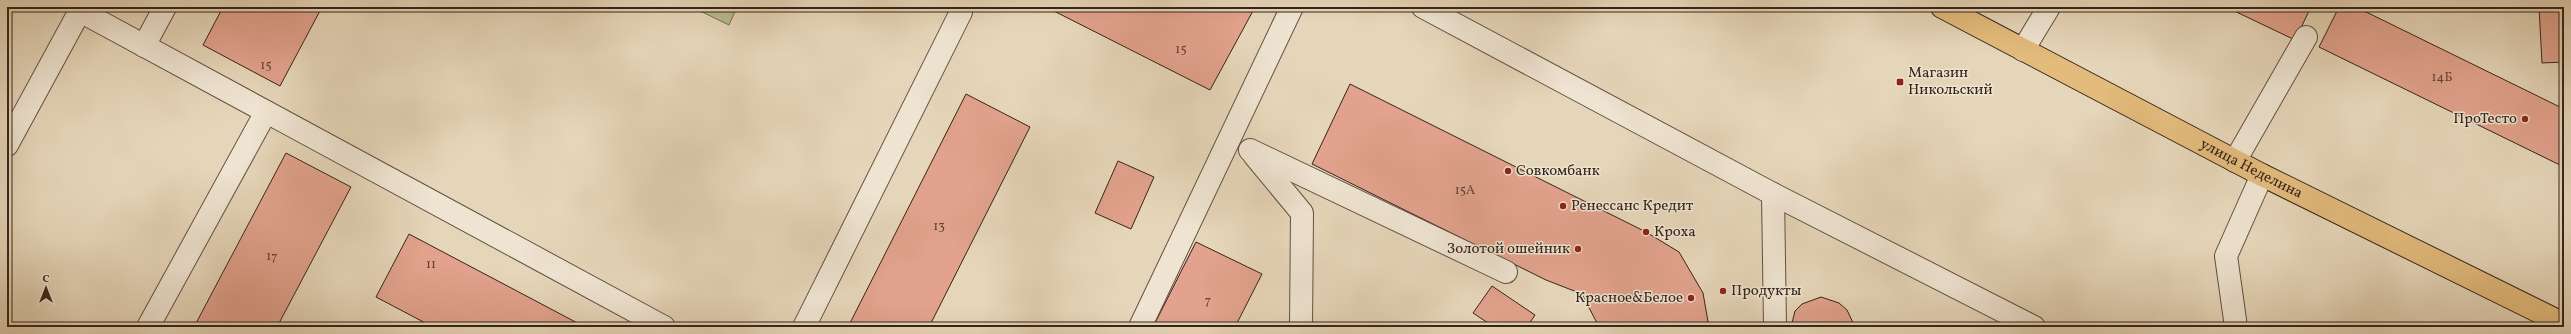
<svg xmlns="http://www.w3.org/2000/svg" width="2571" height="334" viewBox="0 0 2571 334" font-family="Vollkorn,serif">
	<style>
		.green { fill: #b6bd8f; stroke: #767054 }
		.building { fill: #e2a28d; stroke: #35241a }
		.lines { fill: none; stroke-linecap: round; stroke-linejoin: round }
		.minor-casing { stroke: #615042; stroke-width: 24 }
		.major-casing { stroke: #35241a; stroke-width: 24 }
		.minor { stroke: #efe4d2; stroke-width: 22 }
		.major { stroke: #e3bb7c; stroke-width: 22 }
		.poi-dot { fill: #8f2418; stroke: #efe4d2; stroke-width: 1.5 }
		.labels { text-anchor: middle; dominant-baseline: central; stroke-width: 3; stroke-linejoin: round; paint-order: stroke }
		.number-label { font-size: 13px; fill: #604437 }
		.poi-label { font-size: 15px; fill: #35241a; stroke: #efe4d2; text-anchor: start }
		.street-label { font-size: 15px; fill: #35241a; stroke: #efe4d2 }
	</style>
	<rect width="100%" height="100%" fill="#e6d6b9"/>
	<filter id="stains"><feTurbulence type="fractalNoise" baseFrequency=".005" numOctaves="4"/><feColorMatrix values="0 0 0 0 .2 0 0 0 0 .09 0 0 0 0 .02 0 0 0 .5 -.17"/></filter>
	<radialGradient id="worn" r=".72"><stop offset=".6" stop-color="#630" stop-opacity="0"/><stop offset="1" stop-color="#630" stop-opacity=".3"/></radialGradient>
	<path class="green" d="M692 7H737L729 25Z"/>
	<g class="building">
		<path d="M223 7H322L280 86 203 45Z"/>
		<path d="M1046 7H1250L1254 9 1210 90Z"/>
		<path d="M2226 7H2311L2295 40Z"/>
		<path d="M2339 7H2356L2564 109V167L2319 47Z"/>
		<path d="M2444 7H2501L2444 9Z"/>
		<path d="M2539 7H2564V62L2542 63Z"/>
		<path d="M1350 84 1646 232 1679 252 1703 293 1709 327H1599L1582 294 1546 280 1312 164Z"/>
		<path d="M966 94 1030 127 929 327H848Z"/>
		<path d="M286 153 351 187 277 327H194Z"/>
		<path d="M1118 161 1154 177 1131 229 1095 213Z"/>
		<path d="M409 234 585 327H433L376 297Z"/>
		<path d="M1196 242 1262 274 1235 327H1153Z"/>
		<path d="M1492 286 1535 315 1527 327H1494L1473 313Z"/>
		<path d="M1821 297 1839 303 1847 310 1855 327H1791L1795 311 1802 304Z"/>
	</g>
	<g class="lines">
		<g class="minor-casing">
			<g id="minor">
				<path d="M1423 7 1773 194 2034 327"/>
				<path d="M80 11 664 327"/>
				<path d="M144 46 165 7"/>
				<path d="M2023 50 2049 7"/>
				<path d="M7 145 82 7"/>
				<path d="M1250 150 1506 272"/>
				<path d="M1254 155 1302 213 1301 327"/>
				<path d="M2235 161 2306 37"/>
				<path d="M1773 194 1775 327"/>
				<path d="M148 327 266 112"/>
				<path d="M804 327 961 12"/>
				<path d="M1140 327 1292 7"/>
				<path d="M2236 327 2226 256 2262 175"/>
			</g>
		</g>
		<g class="major-casing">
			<g id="major">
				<path id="s1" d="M1942 7 2262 175 2564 324"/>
			</g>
		</g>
		<use href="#minor" class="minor"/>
		<use href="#major" class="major"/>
	</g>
	<g class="poi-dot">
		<rect x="1896" y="78" width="8" height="8" rx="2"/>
		<circle cx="2525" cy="119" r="4"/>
		<circle cx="1508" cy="171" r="4"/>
		<circle cx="1563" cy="206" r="4"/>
		<circle cx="1646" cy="232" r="4"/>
		<circle cx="1578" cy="249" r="4"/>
		<circle cx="1723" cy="291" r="4"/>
		<circle cx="1691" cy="298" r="4"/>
	</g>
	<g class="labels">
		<g class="number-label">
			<text x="1181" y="50">15</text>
			<text x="266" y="66">15</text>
			<text x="2442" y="78">14Б</text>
			<text x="1465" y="191">15А</text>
			<text x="939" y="227">13</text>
			<text x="272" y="257">17</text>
			<text x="431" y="265">11</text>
			<text x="1208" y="301">7</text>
		</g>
		<g class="poi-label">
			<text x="1908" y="73">Магазин<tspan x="1908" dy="17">Никольский</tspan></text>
			<text x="2517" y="119" text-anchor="end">ПроТесто</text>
			<text x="1516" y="171">Совкомбанк</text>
			<text x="1571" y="206">Ренессанс Кредит</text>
			<text x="1654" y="232">Кроха</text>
			<text x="1570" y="249" text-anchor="end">Золотой ошейник</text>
			<text x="1731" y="291">Продукты</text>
			<text x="1683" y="298" text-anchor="end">Красное&amp;Белое</text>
		</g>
		<g class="street-label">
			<text stroke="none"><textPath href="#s1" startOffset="349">улица Неделина</textPath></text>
		</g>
	</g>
	<rect width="2571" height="334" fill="none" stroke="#e6d6b9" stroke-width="24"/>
	<rect x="8" y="8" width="2555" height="318" fill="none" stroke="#35241a" stroke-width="2"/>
	<rect x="12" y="12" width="2547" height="310" fill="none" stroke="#35241a"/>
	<g transform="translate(46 288)" stroke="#efe4d2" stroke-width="3" paint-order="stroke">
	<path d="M0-3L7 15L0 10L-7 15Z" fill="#35241a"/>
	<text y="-6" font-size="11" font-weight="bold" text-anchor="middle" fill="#35241a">С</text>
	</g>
	<rect width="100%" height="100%" filter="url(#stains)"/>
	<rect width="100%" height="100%" fill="url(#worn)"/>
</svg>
